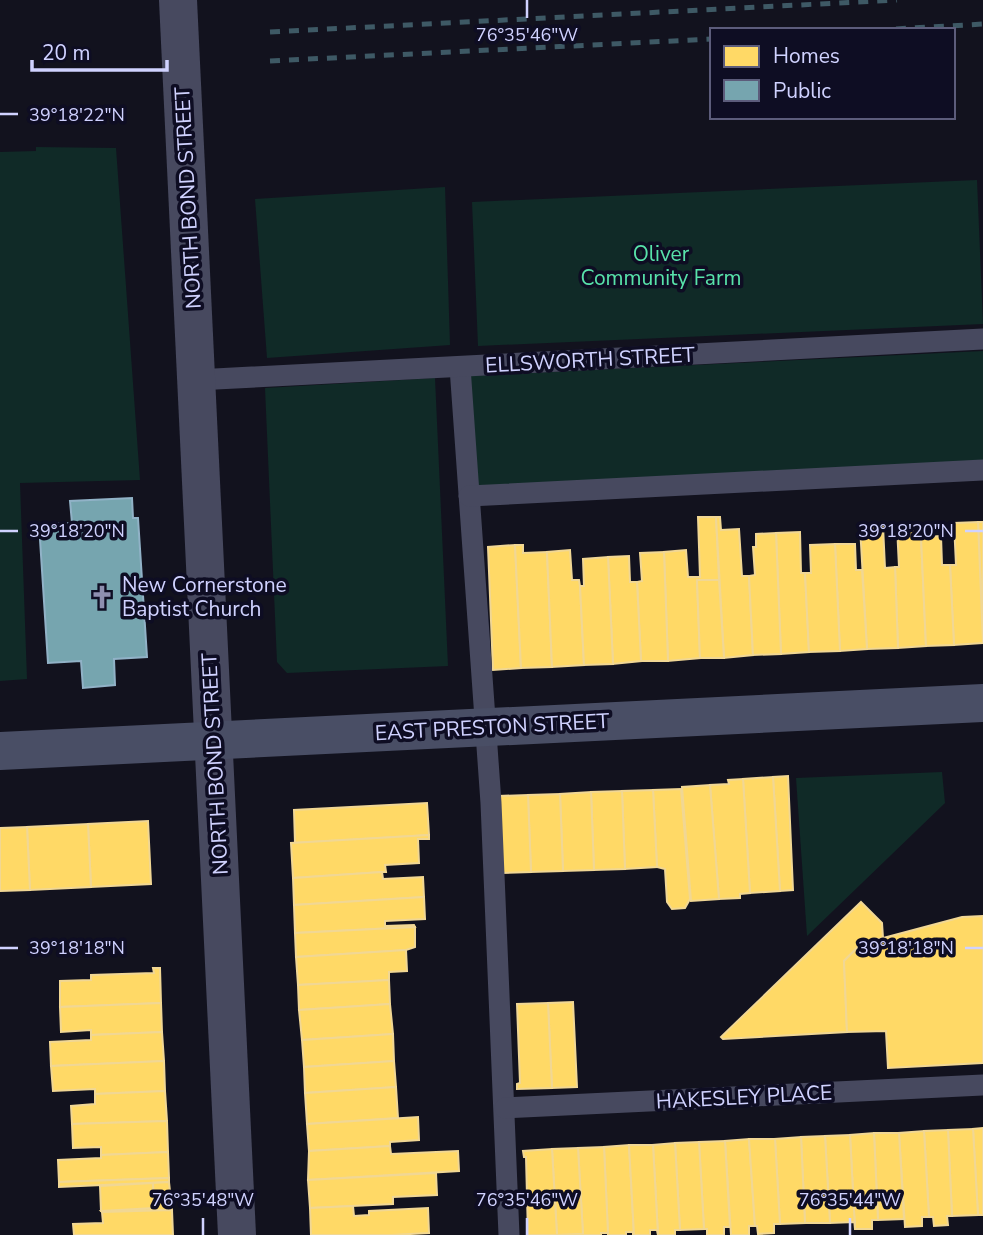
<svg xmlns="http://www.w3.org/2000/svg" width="983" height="1235" viewBox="0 0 983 1235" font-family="'Nunito Sans',sans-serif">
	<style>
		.green { fill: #102a27 }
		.homes { fill: #ffd966; stroke: #f1d794; stroke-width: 2 }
		.public { fill: #76a5af; stroke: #91b2c7; stroke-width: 2 }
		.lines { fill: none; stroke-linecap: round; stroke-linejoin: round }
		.service { stroke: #47495f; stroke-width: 21 }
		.minor { stroke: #47495f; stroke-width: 38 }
		.secondary { stroke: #494e65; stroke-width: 38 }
		.rail { stroke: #3e5965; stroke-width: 5; stroke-dasharray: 10 9; stroke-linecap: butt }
		.ticks { fill: none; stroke: #d0d2ff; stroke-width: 2.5 }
		.labels { text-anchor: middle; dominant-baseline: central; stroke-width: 7; stroke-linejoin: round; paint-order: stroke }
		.street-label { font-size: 21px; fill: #d0d2ff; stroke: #0e0d23 }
		.park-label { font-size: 21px; fill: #58e3aa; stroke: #0e0d23 }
		.poi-label { font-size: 21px; fill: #d0d2ff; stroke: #0e0d23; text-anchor: start }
		.ticks-label { font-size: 18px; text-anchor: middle; fill: #d0d2ff; stroke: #0e0d23; stroke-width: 7; stroke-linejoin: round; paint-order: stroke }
	</style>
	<rect width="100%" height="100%" fill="#12121e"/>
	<g class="green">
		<path d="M36 147 116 148 140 480 20 483 27 679 0 681V152L36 151Z"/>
		<path d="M977 180 983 324 478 346 472 202Z"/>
		<path d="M445 187 450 345 267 358 255 199Z"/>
		<path d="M983 351V461L474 487 468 376Z"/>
		<path d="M435 378 448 666 287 673 277 662 265 388Z"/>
		<path d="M942 772 945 803 807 936 796 778Z"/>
	</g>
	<g class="homes">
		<path d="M698 517H716L719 580H697L700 658 668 661 664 552 686 550 688 577H700Z"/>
		<path d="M716 517H720L721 530 739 529 742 576H749L753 655 724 658Z"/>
		<path d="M978 522H983V628Z"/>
		<path d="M978 522 983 643 954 645 950 565H956L954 523Z"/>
		<path d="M919 525 921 537 926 646 898 648 895 567H899L897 526Z"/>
		<path d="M860 526H883L885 568 895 567 898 648 867 649Z"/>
		<path d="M800 532 801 573H805L809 652 781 654 776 533Z"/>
		<path d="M776 533 781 654 753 655 749 576 755 575 753 547H756V534Z"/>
		<path d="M941 536 942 565H950L954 645 926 646 921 537Z"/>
		<path d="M835 544H855L856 570H862L867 649 840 651Z"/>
		<path d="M835 544 840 651 809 652 805 573H811L810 545Z"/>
		<path d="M515 545 521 668 493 670 488 547Z"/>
		<path d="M515 545H523V553L547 552 552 667 521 668Z"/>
		<path d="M570 550 572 580H579L580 586 584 665 552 667 547 552Z"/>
		<path d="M664 552 668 661H641L637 582 642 581 640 553Z"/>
		<path d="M629 556 630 582H637L641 661 613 664 608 557Z"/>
		<path d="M608 557 613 664 584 665 580 586H584L583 559Z"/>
		<path d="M697 580H719L724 658H700Z"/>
		<path d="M788 776 793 890 780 891 773 777Z"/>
		<path d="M773 777 780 891 750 893 743 779Z"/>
		<path d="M743 779 750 893 740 894V898L719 899 710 785 729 784 728 780Z"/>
		<path d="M710 785 719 899 691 901 682 787Z"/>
		<path d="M681 789 690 899 685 908 672 909 667 902 665 869 657 867 653 790Z"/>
		<path d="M653 790 657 867 625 869 622 791Z"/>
		<path d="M622 791 625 869 594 870 591 792Z"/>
		<path d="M591 792 594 870 563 871 560 794Z"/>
		<path d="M560 794 563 871 531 872 528 795Z"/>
		<path d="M528 795 531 872 502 873 499 796Z"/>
		<path d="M427 803 429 835 295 843 294 810Z"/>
		<path d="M148 821 151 884 91 887 88 824Z"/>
		<path d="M88 824 91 887 30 890 27 827Z"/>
		<path d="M27 827 30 890 0 891V828Z"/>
		<path d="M429 835V839H418L419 863 385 865 386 872H382L293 878 291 843Z"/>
		<path d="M382 872 383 879 423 877 424 897 294 905 293 878Z"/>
		<path d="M424 897 425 919 385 921V926L414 925 415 927 295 933 294 905Z"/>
		<path d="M861 902 882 923 883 938 861 944 844 961 847 1032 723 1039 721 1037Z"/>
		<path d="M983 916V1063L888 1068 886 1031 847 1032 844 961 861 944 962 917Z"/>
		<path d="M415 927V947L406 950 296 957 295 933Z"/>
		<path d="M406 950 407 971 389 972V980L298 985 296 957Z"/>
		<path d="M153 968H160L161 1003 60 1007V981L91 980V975L154 973Z"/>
		<path d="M389 980 390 1004 299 1010 298 985Z"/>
		<path d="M573 1002 577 1087 552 1088 548 1003Z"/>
		<path d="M161 1003 162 1032 91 1035V1030L61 1032 60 1007Z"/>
		<path d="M548 1003 552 1088 517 1089V1084L520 1083 517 1004Z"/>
		<path d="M390 1004 393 1034 302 1040 299 1010Z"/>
		<path d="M162 1032 164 1061 51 1066 50 1042 91 1040V1035Z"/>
		<path d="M393 1034 394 1061 304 1067 302 1040Z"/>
		<path d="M164 1061 165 1091 95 1094V1089L53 1091 51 1066Z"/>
		<path d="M394 1061 396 1087 305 1093 304 1067Z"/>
		<path d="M396 1087 398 1118 307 1124 305 1093Z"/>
		<path d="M165 1091 167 1121 72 1124 71 1106 95 1104V1094Z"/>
		<path d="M418 1117 419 1140 390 1142V1146L309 1151 307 1124Z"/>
		<path d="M167 1121 168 1152 101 1155V1147L73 1148 72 1124Z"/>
		<path d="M983 1128V1215H978L973 1129Z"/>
		<path d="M973 1129 978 1215 952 1216 948 1130Z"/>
		<path d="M948 1130 952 1216H947L948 1225 934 1226 933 1217H929L924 1131Z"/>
		<path d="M924 1131 929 1217H922V1226L905 1227 899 1133Z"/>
		<path d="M874 1133H899L904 1219 878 1220Z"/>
		<path d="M874 1133 878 1220H872V1229H855L850 1135Z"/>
		<path d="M850 1135 855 1229V1222L830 1223 825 1136Z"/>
		<path d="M825 1136 830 1223H805L801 1137Z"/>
		<path d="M801 1137 805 1223 780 1224 775 1139Z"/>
		<path d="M749 1139 755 1226H749V1235H731L725 1141Z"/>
		<path d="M749 1139H775L780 1224H774V1233L758 1234 757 1226H755Z"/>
		<path d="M725 1141 730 1227H724V1235H707V1229H704L699 1142Z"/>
		<path d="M699 1142 704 1229 680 1230 675 1143Z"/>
		<path d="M675 1143 680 1230H675V1235H658L653 1145Z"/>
		<path d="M629 1145 634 1235H633V1232H626V1235H608L604 1147Z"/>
		<path d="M629 1145H653L658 1235 657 1230H650V1235H634Z"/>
		<path d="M390 1146 391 1154 458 1151 459 1171 308 1180 309 1151Z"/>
		<path d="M604 1147 608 1233H601V1235H583L578 1148Z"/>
		<path d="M578 1148 583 1234 557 1235 552 1149Z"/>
		<path d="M552 1149 557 1235H528L526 1157H524L523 1151Z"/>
		<path d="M168 1152 169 1178 59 1182 58 1160 101 1158V1155Z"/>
		<path d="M436 1173 437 1195 393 1197V1204L310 1208 308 1180Z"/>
		<path d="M169 1178V1182L59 1187V1182Z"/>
		<path d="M169 1182 172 1210 102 1212 101 1211 154 1208 153 1183Z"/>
		<path d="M153 1183 154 1208 101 1211 100 1186Z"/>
		<path d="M353 1206 354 1216 369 1215V1211L428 1208 429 1233 392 1235H311L310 1208Z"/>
		<path d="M172 1210 173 1235H74L73 1224 103 1223 102 1212Z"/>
	</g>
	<path class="public" d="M132 498 133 518H138L147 657 114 659 115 685 83 688 81 661 48 663 39 524 72 523 70 501Z"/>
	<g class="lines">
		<g class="service">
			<path d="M460 367 491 803 509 1235"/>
			<path d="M196 380 983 339"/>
			<path d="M469 496 983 470"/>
			<path d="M505 1108 983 1085"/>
		</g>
		<path class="minor" d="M178 0 237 1235"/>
		<path class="secondary" d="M0 751 983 703"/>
		<g class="rail">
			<path d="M877 30 983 24"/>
			<path d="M270 32 897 0"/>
			<path d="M270 61 712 39"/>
		</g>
	</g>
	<path class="ticks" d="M527 0V18M0 114H18M0 531H18M965 531H983M0 948H18M965 948H983M203 1218V1235M527 1218V1235M850 1218V1235"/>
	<defs>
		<g id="church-bare" transform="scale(1.89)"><path d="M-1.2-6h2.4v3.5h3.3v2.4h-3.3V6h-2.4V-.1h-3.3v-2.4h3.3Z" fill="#8e8fb0" stroke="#0e0d23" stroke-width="2.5" paint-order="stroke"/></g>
	</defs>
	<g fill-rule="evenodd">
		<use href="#church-bare" x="102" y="597"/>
	</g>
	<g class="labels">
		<g class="street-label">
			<text transform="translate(188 198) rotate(-93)">NORTH BOND STREET</text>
			<text transform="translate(590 360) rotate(-3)">ELLSWORTH STREET</text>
			<text transform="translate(492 727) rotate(-3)">EAST PRESTON STREET</text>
			<text transform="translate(215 764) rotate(-93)">NORTH BOND STREET</text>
			<text transform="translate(744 1097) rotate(-3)">HAKESLEY PLACE</text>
		</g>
		<g class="park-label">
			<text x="661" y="254">Oliver<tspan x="661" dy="24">Community Farm</tspan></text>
		</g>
		<g class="poi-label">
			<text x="122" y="585">New Cornerstone<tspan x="122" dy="24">Baptist Church</tspan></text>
		</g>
	</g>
	<g class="ticks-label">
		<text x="527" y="41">76°35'46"W</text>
		<text x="77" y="121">39°18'22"N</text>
		<text x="77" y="537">39°18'20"N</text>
		<text x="906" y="537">39°18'20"N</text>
		<text x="77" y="954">39°18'18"N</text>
		<text x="906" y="954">39°18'18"N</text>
		<text x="203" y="1206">76°35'48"W</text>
		<text x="527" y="1206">76°35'46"W</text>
		<text x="850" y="1206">76°35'44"W</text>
	</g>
	<rect x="710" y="28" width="245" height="91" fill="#0e0d23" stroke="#5c5c7b" stroke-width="2"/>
	<rect x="724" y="46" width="35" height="21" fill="#ffd966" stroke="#5c5c7b" stroke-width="2"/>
	<text x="773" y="63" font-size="21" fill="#d0d2ff">Homes</text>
	<rect x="724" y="80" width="35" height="21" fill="#76a5af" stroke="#5c5c7b" stroke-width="2"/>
	<text x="773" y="98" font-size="21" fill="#d0d2ff">Public</text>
	<path d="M32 60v10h135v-10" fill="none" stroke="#d0d2ff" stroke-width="3.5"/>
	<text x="42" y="60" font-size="21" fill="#d0d2ff" stroke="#0e0d23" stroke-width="5" paint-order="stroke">20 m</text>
</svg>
